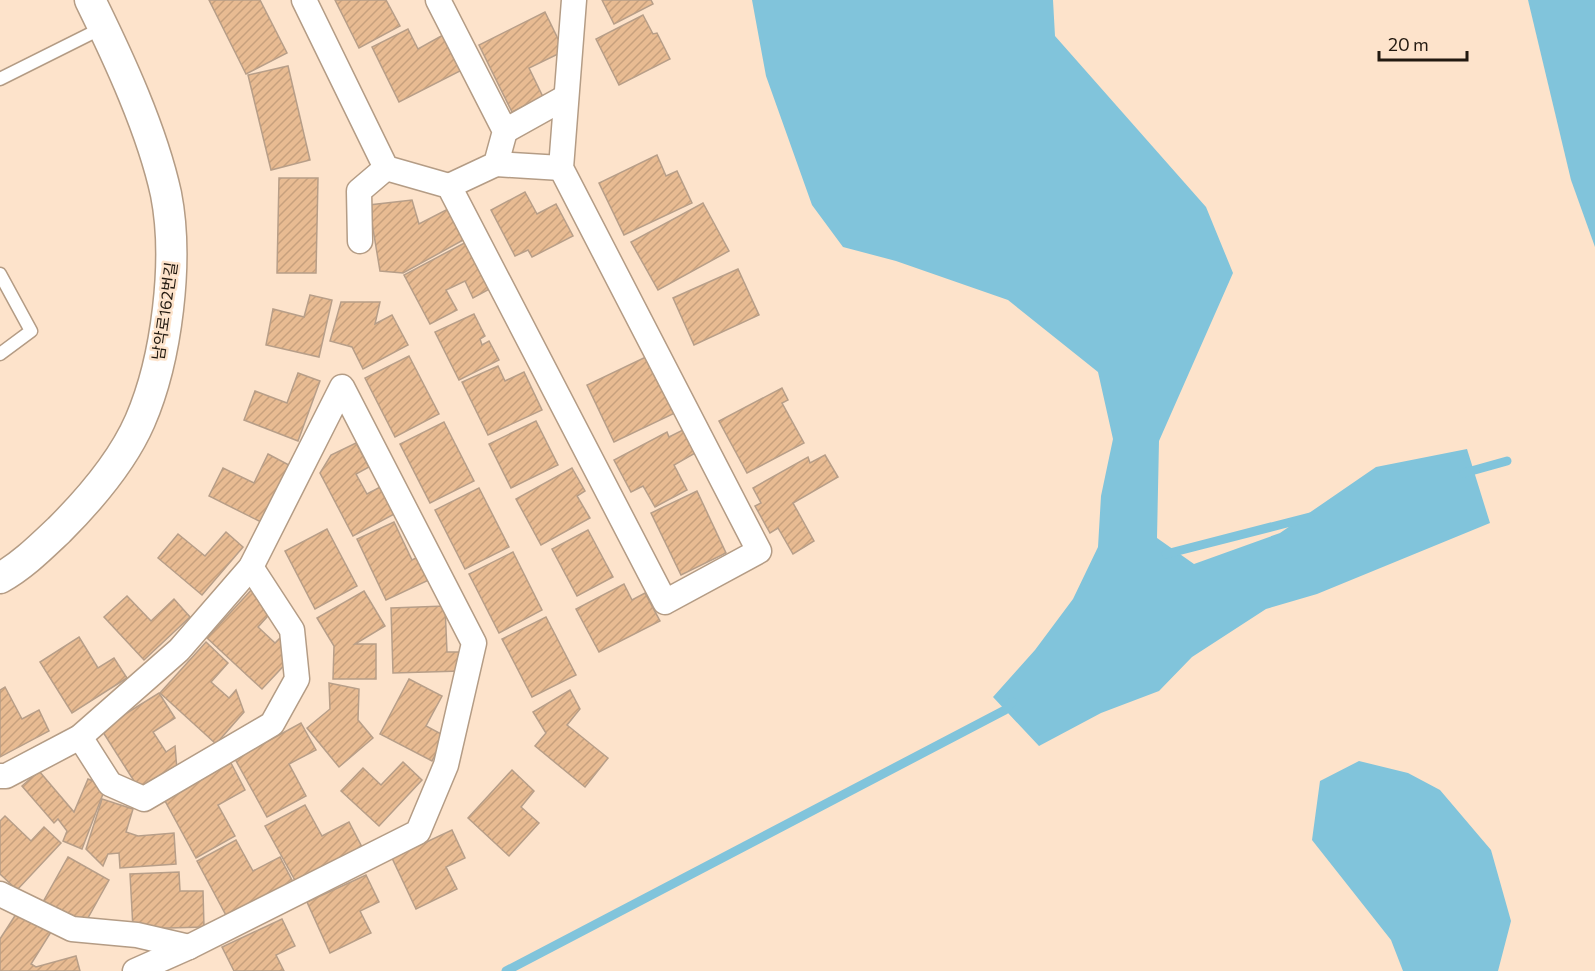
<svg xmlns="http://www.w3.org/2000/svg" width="1595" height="971" viewBox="0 0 1595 971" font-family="Commissioner,'Noto Sans KR',sans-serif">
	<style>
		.water { fill: #81c4db }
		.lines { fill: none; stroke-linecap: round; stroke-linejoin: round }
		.stream { stroke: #81c4db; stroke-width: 9 }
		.building { fill: url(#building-hatch); stroke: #b79e88; stroke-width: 1.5 }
		.service-casing { stroke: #b49c85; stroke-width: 15 }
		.minor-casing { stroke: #b49c85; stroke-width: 27 }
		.tertiary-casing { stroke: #b49c85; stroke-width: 33 }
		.service { stroke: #fff; stroke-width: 12 }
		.minor { stroke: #fff; stroke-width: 24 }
		.tertiary { stroke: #fff; stroke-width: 30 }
		.labels { text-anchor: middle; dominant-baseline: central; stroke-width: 5; stroke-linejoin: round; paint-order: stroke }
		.street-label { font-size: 16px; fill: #221910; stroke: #fde3cb }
	</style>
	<defs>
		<pattern id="building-hatch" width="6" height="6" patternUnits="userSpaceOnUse" patternTransform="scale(1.5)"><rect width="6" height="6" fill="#e8bb92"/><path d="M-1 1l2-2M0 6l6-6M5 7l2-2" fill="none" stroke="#c7a07d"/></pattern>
	</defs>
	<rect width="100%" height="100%" fill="#fde3cb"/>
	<g class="water">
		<path d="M752 0H1053L1055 36 1206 207 1233 273 1159 441 1157 538 1194 564 1280 533 1376 467 1467 449 1490 523 1317 594 1266 609 1192 657 1159 691 1101 713 1039 746 993 697 1035 650 1073 599 1098 547 1101 496 1113 439 1098 372 1008 300 896 261 843 247 812 205 766 76Z"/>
		<path d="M1528 0H1595V247L1571 180Z"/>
		<path d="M1359 761 1408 773 1440 790 1491 850 1511 921 1498 971H1403L1391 940 1312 840 1320 781Z"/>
	</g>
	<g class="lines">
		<g class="stream">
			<path d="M1464 473 1507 461"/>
			<path d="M1166 554 1310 517"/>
			<path d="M506 971 1005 710 1012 702"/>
		</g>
	</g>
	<g class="building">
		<path d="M209 0H260L287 53 246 74Z"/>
		<path d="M335 0H386L400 26 359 48Z"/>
		<path d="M602 0H651L653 4 614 24Z"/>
		<path d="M545 12 559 41 558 54 529 68 543 97 512 112 479 45Z"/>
		<path d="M643 15 653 34 657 33 670 59 619 85 596 39Z"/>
		<path d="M408 29 418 49 443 35 462 70 399 102 372 47Z"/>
		<path d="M288 66 310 160 271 170 248 75Z"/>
		<path d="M657 155 666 176 677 171 692 203 624 235 599 183Z"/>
		<path d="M279 178H318L316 273H277Z"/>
		<path d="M525 192 537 214 556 204 573 236 532 257 528 250 515 256 491 210Z"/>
		<path d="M412 200 419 224 450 208 467 238 403 273 380 271 369 205Z"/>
		<path d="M703 203 729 251 658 290 631 242Z"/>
		<path d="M470 240 495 286 473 298 465 281 446 290 457 310 430 324 404 275Z"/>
		<path d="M738 269 759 315 694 345 673 298Z"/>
		<path d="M310 295 332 300 319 357 266 345 273 309 304 317Z"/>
		<path d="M341 302H380L375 324 392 315 408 345 363 369 352 347 330 341Z"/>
		<path d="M474 314 485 336 480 339 482 345 489 341 499 360 459 380 435 332Z"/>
		<path d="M650 355 677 412 614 442 587 385Z"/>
		<path d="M409 356 439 414 395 437 365 378Z"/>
		<path d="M498 366 505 381 524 372 542 410 488 435 462 382Z"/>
		<path d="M298 373 320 381 298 441 244 420 255 391 287 403Z"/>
		<path d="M782 388 788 400 782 403 804 443 747 473 719 421Z"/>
		<path d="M536 421 558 465 511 488 489 444Z"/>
		<path d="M444 422 474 481 430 503 400 444Z"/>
		<path d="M685 429 697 452 674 465 687 490 655 507 643 486 631 492 614 460 667 432 669 437Z"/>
		<path d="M356 443 369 467 356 474 367 494 386 484 400 511 353 536 320 473 331 455Z"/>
		<path d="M268 454 289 465 261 522 209 496 223 468 254 483Z"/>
		<path d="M825 455 838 477 793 503 814 541 793 554 778 528 770 533 755 506 761 503 753 488 808 457 810 463Z"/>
		<path d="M572 468 585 491 577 496 590 518 541 545 516 499Z"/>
		<path d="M479 488 509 547 465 569 435 510Z"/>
		<path d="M697 491 726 553 681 575 651 513Z"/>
		<path d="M394 522 412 560 420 556 431 579 386 600 357 539Z"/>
		<path d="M327 529 357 586 315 609 285 551Z"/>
		<path d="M588 530 613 577 577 596 552 549Z"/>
		<path d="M226 532 243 547 202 595 158 558 178 534 205 556Z"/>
		<path d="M513 552 542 610 499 633 469 574Z"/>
		<path d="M624 584 632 600 645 593 660 621 599 652 576 609Z"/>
		<path d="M253 588 275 608 258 627 275 643 282 636 291 658 262 689 207 638Z"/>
		<path d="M364 591 385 626 355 644H376V679H333L334 646 317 618Z"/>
		<path d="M127 596 151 621 174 599 190 617 144 660 104 617Z"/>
		<path d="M445 606 447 652H461V671L393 673 391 608Z"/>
		<path d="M546 617 576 675 532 697 502 639Z"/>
		<path d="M79 637 98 668 114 658 127 678 72 713 40 662Z"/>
		<path d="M206 642 228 663 211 682 229 698 236 690 244 712 216 744 160 693Z"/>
		<path d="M409 679 442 696 426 726 445 736 432 761 380 734Z"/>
		<path d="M329 683 359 689 358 720 373 738 339 767 307 728 330 709Z"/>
		<path d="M5 687 22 719 39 710 49 731 0 757V690Z"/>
		<path d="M570 690 580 709 567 725 608 758 585 787 535 746 546 733 533 712Z"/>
		<path d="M159 693 175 718 153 732 166 752 175 746 177 770 141 792 101 729Z"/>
		<path d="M301 723 316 750 289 764 306 796 267 817 235 759Z"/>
		<path d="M403 762 422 780 379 826 341 791 363 768 381 785Z"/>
		<path d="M231 763 245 790 218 805 235 836 196 858 164 799Z"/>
		<path d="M512 770 534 791 521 807 539 823 509 856 468 818Z"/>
		<path d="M39 771 74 812 88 779 106 786 82 849 63 841 67 831 58 819 54 823 22 786Z"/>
		<path d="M102 799 133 809 126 832 138 836 174 833 176 864 120 868 119 853 108 854 103 866 86 849Z"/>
		<path d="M305 805 322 836 349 822 363 849 297 884 265 826Z"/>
		<path d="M5 816 31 841 44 827 61 843 17 890 0 874V821Z"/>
		<path d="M452 830 465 858 446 867 457 889 416 909 392 858Z"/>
		<path d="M236 840 253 871 280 857 294 884 228 919 197 861Z"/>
		<path d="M68 857 109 880 84 925 43 902Z"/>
		<path d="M179 872 180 891H203L204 927 133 929 130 874Z"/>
		<path d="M366 875 379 902 360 911 371 933 330 953 307 902Z"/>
		<path d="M18 911 51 932 31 964 36 967 76 956 80 971H0V939Z"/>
		<path d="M282 919 295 946 276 955 284 971H234L222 947Z"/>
	</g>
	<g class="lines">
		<g class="service-casing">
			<g id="service">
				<path d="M0 79 102 28"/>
				<path d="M0 274 31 331 0 354"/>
			</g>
		</g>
		<g class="minor-casing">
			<g id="minor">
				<path d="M304 0 386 168 449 186 665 602 759 551 561 168 574 0"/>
				<path d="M438 0 505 131 496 164 449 186"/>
				<path d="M505 131 566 97"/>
				<path d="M496 164 561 168"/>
				<path d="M360 241 359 191 386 168"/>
				<path d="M80 737 110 784 144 799 272 724 297 679 292 630 251 567"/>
				<path d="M0 776H6L80 737 179 650 251 567 342 387 474 643 446 765 418 832 189 947 135 971"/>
				<path d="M0 894 72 929 137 935 189 947"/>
			</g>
		</g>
		<g class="tertiary-casing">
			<path id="tertiary" d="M0 578C22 566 41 547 59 530 89 500 123 460 140 421 167 359 179 260 166 194 152 130 119 59 90 0"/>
		</g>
		<use href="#service" class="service"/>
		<use href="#minor" class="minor"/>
		<use href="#tertiary" class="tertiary"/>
	</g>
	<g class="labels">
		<g class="street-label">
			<text transform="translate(164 311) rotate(-82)">남악로162번길</text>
		</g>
	</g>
	<path d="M1379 51v9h88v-9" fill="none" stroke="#221910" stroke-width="3"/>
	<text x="1388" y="51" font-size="18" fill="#221910" stroke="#fde3cb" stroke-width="4.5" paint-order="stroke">20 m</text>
</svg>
